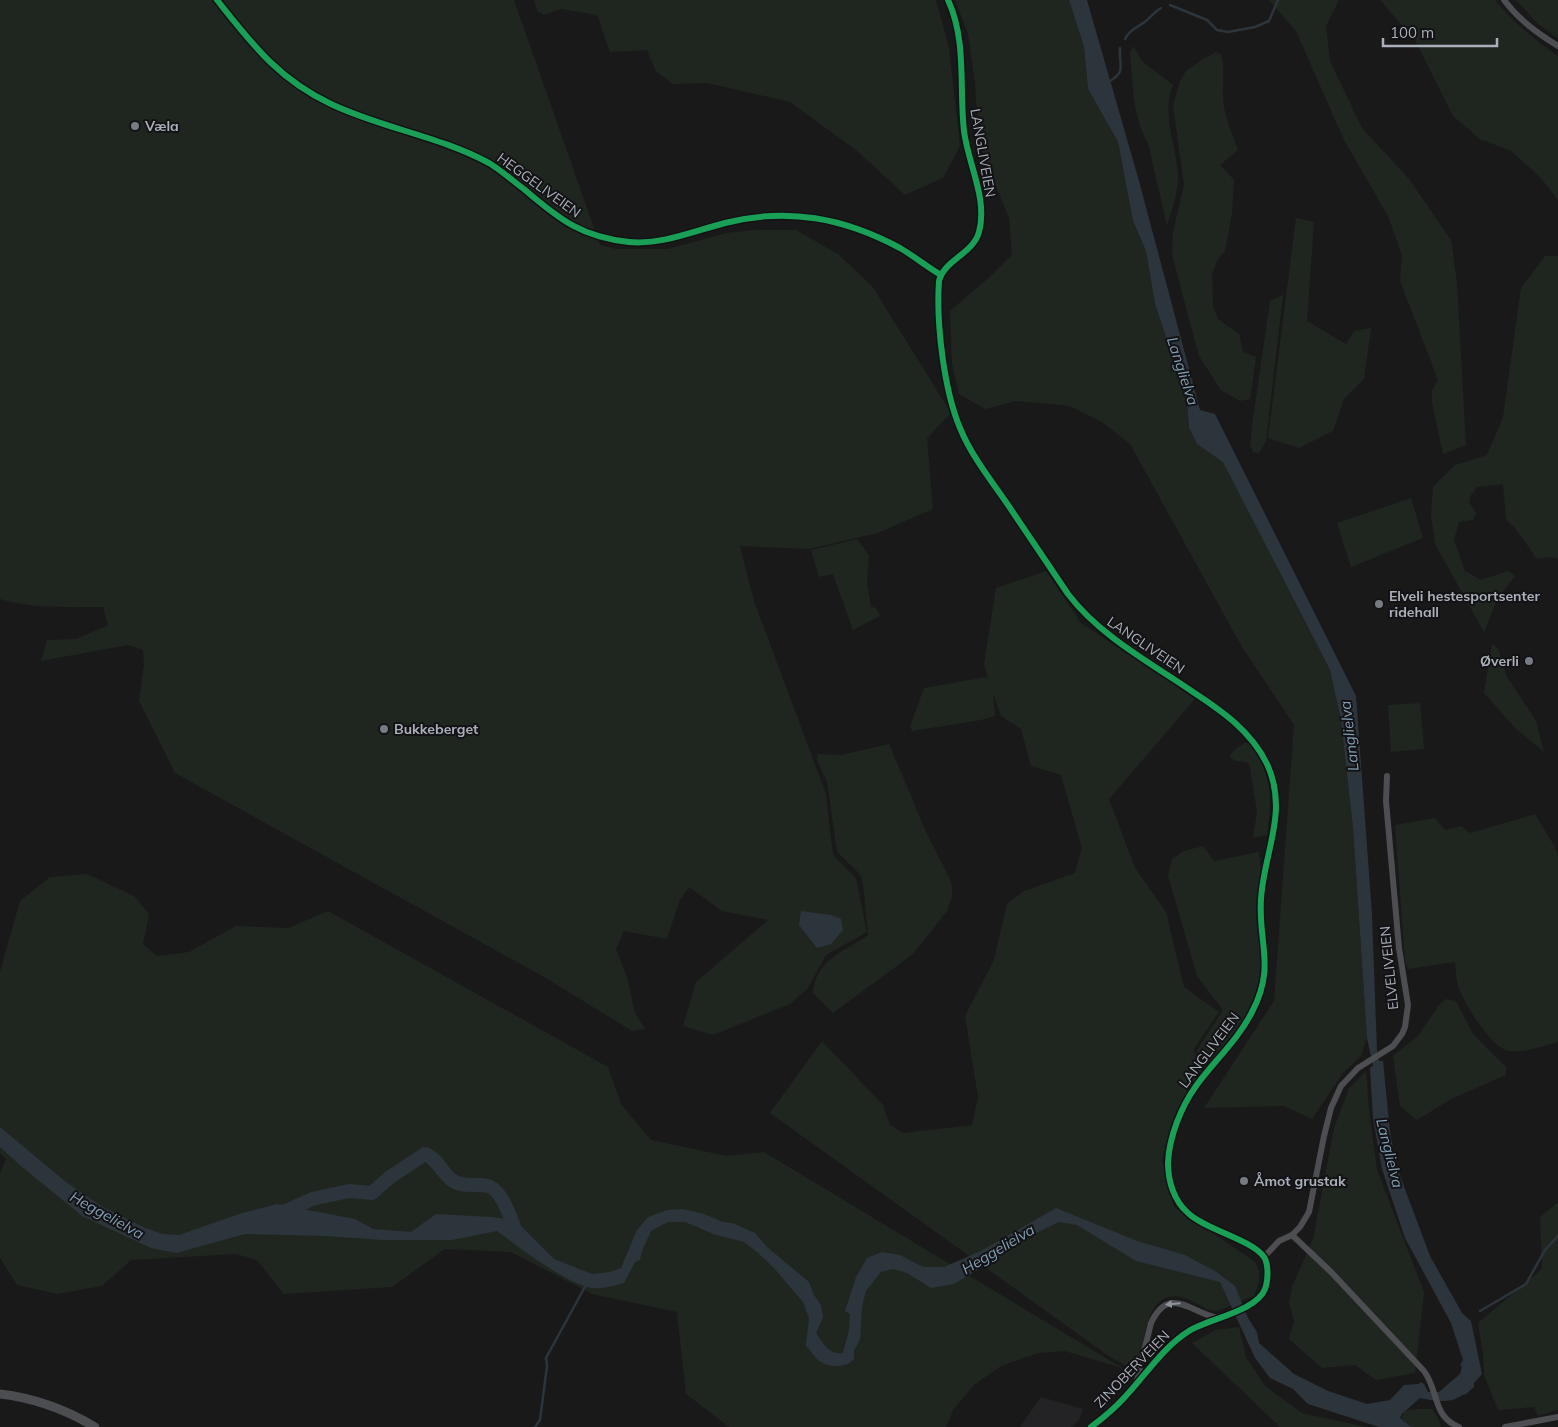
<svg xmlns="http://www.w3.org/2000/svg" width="1558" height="1427" viewBox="0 0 1558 1427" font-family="Mulish,sans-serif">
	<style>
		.built { fill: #232325 }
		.green { fill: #1f2620 }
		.water { fill: #2c353b }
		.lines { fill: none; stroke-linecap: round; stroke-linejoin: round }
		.stream { stroke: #2c353b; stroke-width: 2.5 }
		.river { stroke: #2c353b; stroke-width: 14 }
		.street { stroke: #4d4e52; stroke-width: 6 }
		.secondary { stroke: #4c4d50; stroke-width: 9 }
		.cycleway-casing { stroke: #131315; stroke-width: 9 }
		.cycleway { stroke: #1a9f57; stroke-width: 6 }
		.oneway { fill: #8e939b }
		.poi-dot { fill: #777b82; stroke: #131315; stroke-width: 2 }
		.labels { text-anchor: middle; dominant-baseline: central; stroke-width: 4; stroke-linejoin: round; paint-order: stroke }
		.poi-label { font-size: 14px; font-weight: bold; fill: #aab0ba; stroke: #131315; text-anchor: start }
		.street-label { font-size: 14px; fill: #aab0ba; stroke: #131315 }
		.water-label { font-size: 15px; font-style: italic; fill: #829fb4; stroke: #131315 }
	</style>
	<rect width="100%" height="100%" fill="#191919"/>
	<path class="built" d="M1041 1397 1083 1409 1079 1420 1071 1427H1020Z"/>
	<g class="green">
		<path d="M0 0H514L600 245 616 249H668L726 233 754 230H796L838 254 872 286 951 413 927 438 933 509 878 533 809 549 740 546 754 601 826 794 833 855 856 878 867 932 826 955 808 988 790 1004 713 1035 683 1026 696 982 768 920 722 911 689 887 679 902 667 939 624 931 616 949 627 977 635 1013 645 1029 632 1031 544 977 175 773 139 701 144 665 143 650 128 645 41 661 47 640 76 639 108 625 103 607C69 607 33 609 0 599Z"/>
		<path d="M534 0H936L949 48 960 146 943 178 905 195 856 150 790 102 707 83 673 84 656 71 647 50 610 52 597 15 560 9 544 15 537 11Z"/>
		<path d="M955 0H1069L1084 47 1088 89 1118 142 1133 221 1146 251 1155 304 1187 400 1189 429 1197 444 1223 461 1330 670 1341 720 1353 828 1367 1038 1361 1056 1343 1073 1312 1119 1284 1106 1204 1108 1274 1001 1294 725 1242 647 1130 444 1102 422 1070 406 1016 401 985 409 959 394 952 364 950 311 993 274 1012 255 1009 218 979 144 975 84 968 34Z"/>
		<path d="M1269 0H1339L1326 26 1330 61 1362 128 1409 179 1451 240 1457 283 1466 445 1443 454 1432 403V390L1438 380 1400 281 1402 255 1388 216 1344 140 1296 31Z"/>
		<path d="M1380 0H1495C1513 22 1535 40 1558 56V200L1540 177 1511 151 1480 139 1453 116 1415 40Z"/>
		<path d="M1516 0H1558V38L1538 24Z"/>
		<path d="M1133 46 1143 62 1173 85C1161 110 1176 146 1178 173 1179 191 1172 209 1167 226L1148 143C1132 117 1133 83 1130 53Z"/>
		<path d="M1216 52 1221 54C1226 73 1220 93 1225 112 1228 125 1234 138 1238 150L1220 165 1234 180 1232 214 1225 251 1218 259 1212 274 1213 306 1218 319 1239 334 1243 352 1256 357 1250 399 1240 401 1221 390 1199 356 1172 255 1173 232 1184 185 1173 106 1180 81 1186 71 1203 59Z"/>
		<path d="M1296 218 1314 222 1307 321 1346 344 1354 331 1371 328 1364 379 1344 399 1333 431 1299 448 1268 438Z"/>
		<path d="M1545 256H1558V559L1549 557 1537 559 1515 528 1506 519 1503 484 1477 487 1471 495 1469 502 1476 513 1473 520 1459 522 1454 540 1465 571 1481 580 1508 571 1515 576 1498 598 1484 632 1435 544 1431 515 1433 487 1455 465 1487 455 1503 417 1521 288Z"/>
		<path d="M1283 295 1266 441 1259 453 1253 452 1250 444 1253 419 1270 301Z"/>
		<path d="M1411 498 1423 538 1351 567 1337 523Z"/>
		<path d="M857 539 869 555 867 584 871 606 877 609 880 616 853 630 833 574 819 577 811 550Z"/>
		<path d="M1046 571 1081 623 1195 699 1109 799 1135 868 1166 912 1184 987 1219 1012 1194 1049 1201 1072 1179 1107 1162 1159 1174 1207 1254 1261C1263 1273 1259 1283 1254 1296L1217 1311C1205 1311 1197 1302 1185 1298 1150 1287 1146 1329 1141 1352 1139 1358 1136 1364 1134 1370L1110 1357 770 1113 822 1041 883 1105 890 1125 903 1133 972 1125 978 1097 965 1016 994 960 1007 904 1024 891 1075 873 1082 848 1061 775 1031 766 1021 729 1001 716 993 693 995 716 981 720 912 731 910 726 924 688 986 677 988 679 984 664 996 588Z"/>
		<path d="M1492 644 1498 648 1506 675 1536 721 1544 752 1515 728 1484 693Z"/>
		<path d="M1420 703 1424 749 1391 752 1388 705Z"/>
		<path d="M1245 743H1250C1273 778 1272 795 1267 835L1253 838 1257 812 1250 767 1247 762 1236 761 1229 757 1234 750Z"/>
		<path d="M889 744 927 834 949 877 952 886V897L947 911 913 954 833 1013 813 993C815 960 845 951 868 935L863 883 860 874 837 852 827 782 817 760 818 754 841 755Z"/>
		<path d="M1535 814 1555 847 1558 856V1042C1543 1046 1525 1053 1509 1051 1492 1049 1462 1001 1458 985 1456 978 1456 970 1455 962L1408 969 1405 961 1395 825 1435 818 1445 830 1461 826 1470 833Z"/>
		<path d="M1203 846 1214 861 1259 852 1261 871 1256 908 1261 952V975L1254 999 1241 1024 1205 1069 1197 1050 1223 1010 1197 976 1168 876 1172 859 1184 851Z"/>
		<path d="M87 874 134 896 149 914 143 944 157 956 189 952 236 926 288 928 328 911 608 1067 621 1104 651 1140 727 1156 764 1152 1134 1375 1118 1367 1065 1351 1038 1353 1001 1366 974 1385 953 1410 946 1427H729L686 1394 677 1312 592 1294 511 1252 445 1249 392 1287 284 1294 257 1260 236 1254 131 1260 102 1286 57 1294 17 1285 0 1258V1173L6 1159 0 1153V972L20 901 50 877Z"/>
		<path d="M1446 999 1456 1001 1473 1034 1506 1067V1075L1451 1099 1417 1120 1400 1106 1393 1056 1418 1036 1439 1005Z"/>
		<path d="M1366 1071 1370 1120 1377 1170 1424 1292 1415 1373 1376 1380 1355 1365 1322 1368 1289 1339 1294 1321 1289 1302 1292 1287 1313 1239 1334 1128 1349 1088Z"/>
		<path d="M1558 1202V1410L1538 1416 1534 1407 1498 1410 1484 1375 1483 1355 1478 1323 1542 1269 1540 1217Z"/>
		<path d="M1239 1327 1246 1357 1265 1386 1302 1413 1366 1427H1280L1192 1343 1216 1330Z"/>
		<path d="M1418 1409H1432L1439 1420 1441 1427H1398L1405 1411Z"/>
	</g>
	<g class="water">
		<path d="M1069 0H1087L1139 181 1200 410 1215 414 1356 696 1372 914 1377 1051 1379 1061H1383L1390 1132 1396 1165 1430 1256 1462 1313 1471 1321 1482 1374 1474 1383V1387L1466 1394C1461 1395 1460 1397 1455 1399 1445 1403 1430 1400 1420 1398L1402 1414 1400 1418 1411 1427H1379L1308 1404 1293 1389 1270 1378 1255 1358 1220 1282 1136 1261 1077 1225 1059 1222 1019 1241 999 1257 954 1284 931 1288 907 1273 893 1269 881 1272 866 1291 862 1307 860 1339 854 1351V1359C845 1369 827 1368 817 1359 813 1355 810 1350 806 1346L809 1318 803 1302 773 1267 757 1252 744 1242 716 1235 685 1222H668L651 1231 642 1251 640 1260 635 1262 624 1283C614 1286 603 1289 593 1288 571 1287 516 1245 497 1231L452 1240H382L326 1236 245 1234 176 1253 151 1248 82 1216 21 1166 0 1147V1127L66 1182 101 1206 145 1228 163 1234 179 1235 242 1213 277 1204 355 1219 373 1229 411 1232 436 1214 492 1217 515 1220 554 1259 592 1274 610 1272 621 1268 637 1230 648 1217 667 1210 683 1209 704 1214 723 1222 732 1223 755 1233 767 1247 809 1282 814 1295 821 1305 823 1317 816 1333C823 1343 829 1355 843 1353L849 1330 850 1314 845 1311 856 1277 867 1258 882 1252 900 1255 923 1267H944L981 1251 1056 1208 1137 1241 1185 1255 1215 1271 1235 1286 1248 1318 1257 1332 1259 1343 1294 1374 1328 1391 1367 1404 1390 1400 1404 1385 1419 1384 1421 1382 1424 1384 1428 1392H1439L1460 1374 1462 1367 1460 1365 1463 1360 1451 1323 1405 1238 1382 1169 1373 1118 1370 1068 1373 1066 1367 1038 1353 828 1341 720 1330 670 1223 462 1197 444 1189 428 1187 400 1155 304 1146 251 1133 221 1118 142 1088 89 1084 47Z"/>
		<path d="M801 911 831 915 841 919 843 930 831 944 817 948 799 925Z"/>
	</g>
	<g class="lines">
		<g class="stream">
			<path d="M1170 5 1207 20 1217 30 1228 32 1255 27 1269 21 1278 0"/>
			<path d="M1125 39C1130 29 1137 28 1146 21 1151 17 1154 12 1161 8"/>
			<path d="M1108 82C1128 71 1118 66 1120 48"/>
			<path d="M1480 1311 1526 1284 1545 1250 1558 1236"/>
			<path d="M535 1427 540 1420 547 1366 546 1358 587 1283"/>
		</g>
		<path class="river" d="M277 1215 312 1199 349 1191 372 1193 390 1177 425 1154C437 1158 442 1173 453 1181 464 1188 476 1183 488 1186 502 1189 513 1223 517 1236"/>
		<g class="street">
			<path d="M217 0C252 44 278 79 331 104 381 128 439 136 489 163 502 171 513 181 525 190 560 220 582 237 629 242 662 245 694 231 725 223 788 207 844 218 900 248 914 256 927 267 941 275"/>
			<path d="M948 0C967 41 959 88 964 131 968 164 988 199 979 232 973 254 944 260 939 281 936 323 944 390 960 428 971 455 990 479 1006 502 1027 533 1047 563 1068 594 1100 636 1149 662 1193 692 1222 711 1251 731 1267 764 1289 812 1264 851 1261 899 1258 944 1276 966 1252 1012 1238 1040 1214 1061 1196 1086 1181 1107 1169 1137 1168 1163 1168 1181 1174 1201 1188 1213 1204 1229 1251 1239 1264 1257 1269 1265 1268 1281 1265 1289 1257 1311 1208 1319 1189 1331 1163 1347 1145 1376 1124 1398 1114 1409 1103 1418 1091 1427"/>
			<path d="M1504 0C1519 20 1537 33 1558 46"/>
			<path d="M1292 1235 1331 1272 1424 1371C1439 1391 1432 1416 1459 1427"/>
			<path d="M1264 1257 1279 1241 1292 1235 1300 1227 1309 1212 1324 1136 1331 1108 1341 1086 1358 1068 1393 1046 1402 1034 1405 1027 1408 1005 1399 948 1386 801 1387 776"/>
			<path d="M1137 1380 1151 1323C1170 1284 1190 1313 1218 1318"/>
			<path d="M1505 1427 1558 1417"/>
		</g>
		<path class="secondary" d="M0 1394C34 1398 65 1409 95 1427"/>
		<g class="cycleway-casing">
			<g id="cycleway">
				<path d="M217 0C252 44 278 79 331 104 381 128 439 136 489 163 502 171 513 181 525 190 560 220 582 237 629 242 662 245 694 231 725 223 788 207 844 218 900 248 914 256 927 267 941 275"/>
				<path d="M948 0C967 41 959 88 964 131 968 164 988 199 979 232 973 254 944 260 939 281 936 323 944 390 960 428 971 455 990 479 1006 502 1027 533 1047 563 1068 594 1100 636 1149 662 1193 692 1222 711 1251 731 1267 764 1289 812 1264 851 1261 899 1258 944 1276 966 1252 1012 1238 1040 1214 1061 1196 1086 1181 1107 1169 1137 1168 1163 1168 1181 1174 1201 1188 1213 1204 1229 1251 1239 1264 1257 1269 1265 1268 1281 1265 1289 1257 1311 1208 1319 1189 1331 1163 1347 1145 1376 1124 1398 1114 1409 1103 1418 1091 1427"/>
			</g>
		</g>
		<use href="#cycleway" class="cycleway"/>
	</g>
	<defs><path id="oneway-solid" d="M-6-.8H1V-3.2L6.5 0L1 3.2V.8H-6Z" transform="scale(1.25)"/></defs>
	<use class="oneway" href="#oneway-solid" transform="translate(1173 1304) rotate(175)"/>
	<g class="poi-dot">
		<circle cx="135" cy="126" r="5"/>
		<circle cx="1379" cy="604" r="5"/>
		<circle cx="1529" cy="661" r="5"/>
		<circle cx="384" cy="729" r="5"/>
		<circle cx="1244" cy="1181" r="5"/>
	</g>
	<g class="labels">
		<g class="poi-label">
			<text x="145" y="126">Væla</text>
			<text x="1389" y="596">Elveli hestesportsenter<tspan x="1389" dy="16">ridehall</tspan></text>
			<text x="1519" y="661" text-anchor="end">Øverli</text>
			<text x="394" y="729">Bukkeberget</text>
			<text x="1254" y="1181">Åmot grustak</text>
		</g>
		<g class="street-label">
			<text transform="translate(983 153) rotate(80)">LANGLIVEIEN</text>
			<text transform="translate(539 185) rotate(36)">HEGGELIVEIEN</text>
			<text transform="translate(1146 645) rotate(34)">LANGLIVEIEN</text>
			<text transform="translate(1389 968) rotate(-96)">ELVELIVEIEN</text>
			<text transform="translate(1209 1050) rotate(-53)">LANGLIVEIEN</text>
			<text transform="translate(1132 1369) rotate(-46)">ZINOBERVEIEN</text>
		</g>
		<g class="water-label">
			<text transform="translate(1183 371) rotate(72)">Langlielva</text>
			<text transform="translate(1349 736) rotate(-97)">Langlielva</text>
			<text transform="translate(1390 1153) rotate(76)">Langlielva</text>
			<text transform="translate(107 1215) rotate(29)">Heggelielva</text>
			<text transform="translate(998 1249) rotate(-31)">Heggelielva</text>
		</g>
	</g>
	<path d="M1383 38v8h114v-8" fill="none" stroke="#aab0ba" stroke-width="2.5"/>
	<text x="1390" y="38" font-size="15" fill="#aab0ba" stroke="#131315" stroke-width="4" paint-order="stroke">100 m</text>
</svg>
